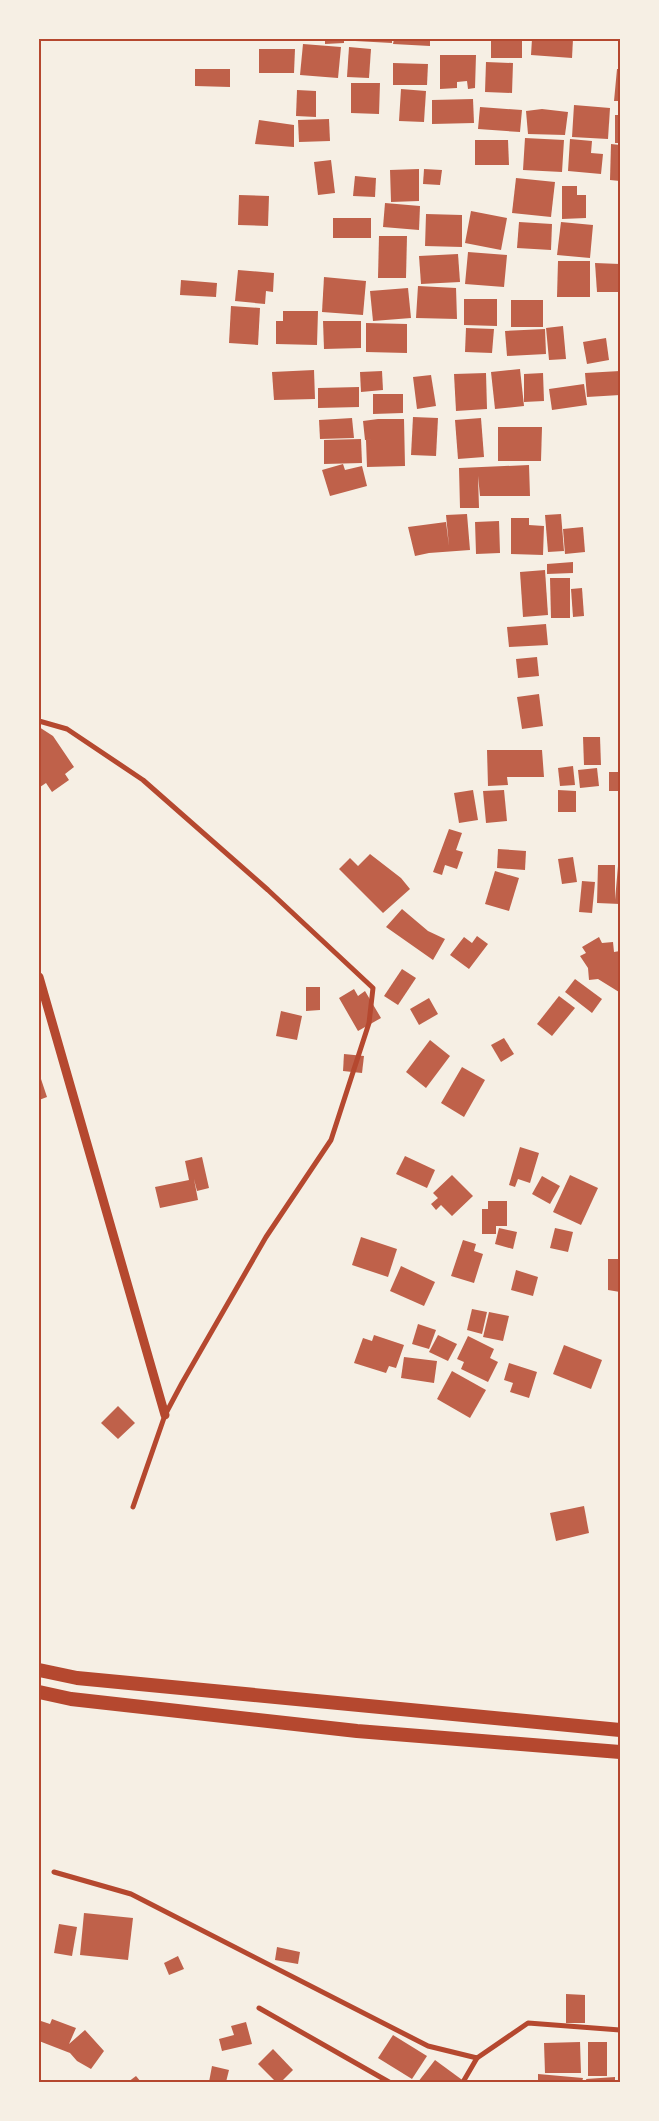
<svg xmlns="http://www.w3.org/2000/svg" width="659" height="2121" viewBox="0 0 659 2121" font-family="Figtree,sans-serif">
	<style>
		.building { fill: #bf614a }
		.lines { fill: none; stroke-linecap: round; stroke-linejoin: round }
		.minor { stroke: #b5482f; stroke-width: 5 }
		.tertiary { stroke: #b5482f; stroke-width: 9 }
		.trunk { stroke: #b5482f; stroke-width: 14 }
		.neatline { fill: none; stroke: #b5482f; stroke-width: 2 }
	</style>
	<rect width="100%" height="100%" fill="#f6efe4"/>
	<g class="building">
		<path d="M325 39H344V43L325 44Z"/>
		<path d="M355 39H392V43L355 41Z"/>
		<path d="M394 39H430V46L393 44Z"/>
		<rect x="491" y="39" width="31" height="19"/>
		<path d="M532 39H573L572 58 531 55Z"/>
		<path d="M303 44 341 47 338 78 300 75Z"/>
		<path d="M349 47 371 49 369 78 347 77Z"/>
		<path d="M259 49H295L294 73H259Z"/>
		<path d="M440 55H476L475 88 468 89 467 81 457 82V88L440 89Z"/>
		<path d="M486 62 513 63 512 93 485 92Z"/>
		<path d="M393 63 428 64 427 85H393Z"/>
		<path d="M195 69H230V87L195 86Z"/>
		<path d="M617 69H620V101H614Z"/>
		<path d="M351 83H380L379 114 351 113Z"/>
		<path d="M401 89 426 91 424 122 399 121Z"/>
		<path d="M297 90 316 91V117L296 116Z"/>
		<path d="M473 99 474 123 432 124V100Z"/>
		<path d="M574 105 610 108 608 139 572 137Z"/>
		<path d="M480 107 522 110 520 132 478 129Z"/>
		<path d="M542 109 568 112 565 135 528 134 526 111Z"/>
		<rect x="615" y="115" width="5" height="28"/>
		<path d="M329 119 330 141 299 142 298 120Z"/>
		<path d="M259 120 294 125V147L255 144Z"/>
		<path d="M525 138 564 140 562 172 523 170Z"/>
		<path d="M570 139 592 141 591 153 603 154 601 174 568 171Z"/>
		<path d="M475 140H508L509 165H475Z"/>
		<path d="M611 144 620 145V181L610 180Z"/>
		<path d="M331 160 335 193 318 195 314 162Z"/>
		<path d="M419 169V201L391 202 390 170Z"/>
		<path d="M424 169 442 170 440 185 423 184Z"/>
		<path d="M355 176 376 178 375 197 353 196Z"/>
		<path d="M516 178 555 182 551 217 512 213Z"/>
		<path d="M562 186H577V195H586V218L562 219Z"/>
		<path d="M239 195 269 196 268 226 238 225Z"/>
		<path d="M385 203 420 206 419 230 383 227Z"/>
		<path d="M471 211 507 218 501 250 465 243Z"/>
		<path d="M426 214 462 215V247L425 246Z"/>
		<rect x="333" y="218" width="38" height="20"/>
		<path d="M519 222 552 224 551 250 517 248Z"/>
		<path d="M561 222 593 225 590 258 557 255Z"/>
		<path d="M379 236H407L406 278H378Z"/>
		<path d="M468 252 507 255 504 287 465 284Z"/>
		<path d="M458 254 460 282 421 284 419 256Z"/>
		<path d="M558 261H590V297H557Z"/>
		<path d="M595 263 620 264V292H597Z"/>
		<path d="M238 270 274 273 273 292 266 291 265 304 235 301Z"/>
		<path d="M324 277 366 281 363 315 322 312Z"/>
		<path d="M181 280 217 283 216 297 180 295Z"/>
		<path d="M418 286 456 288 457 319 416 318Z"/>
		<path d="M408 288 411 318 373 321 370 291Z"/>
		<path d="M464 299H497V326L464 325Z"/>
		<rect x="511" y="300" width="32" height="27"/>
		<path d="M231 306 260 308 258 345 229 343Z"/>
		<path d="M283 311H318L317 345 276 344V321H283Z"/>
		<path d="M323 321H361V348L324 349Z"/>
		<path d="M366 323 407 324V353L366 352Z"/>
		<path d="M563 326 566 359 549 360 546 328Z"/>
		<path d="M466 328 494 329 492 353 465 352Z"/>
		<path d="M545 329 546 354 507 356 505 331Z"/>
		<path d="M606 338 609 360 587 364 583 342Z"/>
		<path d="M520 369 524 406 495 409 491 372Z"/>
		<path d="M314 370 315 399 274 400 272 372Z"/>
		<path d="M382 371 383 390 361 392 360 372Z"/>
		<path d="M620 371V395L587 397 585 373Z"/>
		<path d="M486 373 487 409 456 411 454 374Z"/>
		<path d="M543 373 544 401 524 402V374Z"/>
		<path d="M431 375 436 406 417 409 413 377Z"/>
		<path d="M584 384 587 405 552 410 549 389Z"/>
		<path d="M359 387V407L318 408V388Z"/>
		<path d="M373 394H403V413L373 414Z"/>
		<path d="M413 417 438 418 436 456 411 455Z"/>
		<path d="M352 418 354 438 320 439 319 420Z"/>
		<path d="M481 418 484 457 458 459 455 420Z"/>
		<path d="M378 419H404L405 466 367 467 366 440 391 439 365 440 363 421Z"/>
		<path d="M498 427H542L541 461H498Z"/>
		<path d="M361 439 362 463 324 464V440Z"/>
		<path d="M343 464 345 470 362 466 367 486 330 496 322 470Z"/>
		<path d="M529 465 530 496H480L478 476 479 508H460L459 468Z"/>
		<path d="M467 514 470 550 429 553 415 556 408 527 446 522 449 546 446 515Z"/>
		<path d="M561 514 564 551 548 552 545 515Z"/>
		<path d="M511 518H529V525L544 526 543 555 511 554Z"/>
		<path d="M499 521 500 553 476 554 475 522Z"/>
		<path d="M583 527 585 552 565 554 563 529Z"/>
		<path d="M573 562V573L547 574V564Z"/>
		<path d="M545 570 548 615 523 617 520 572Z"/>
		<path d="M550 578H570V618H551Z"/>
		<path d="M582 588 584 616 573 617 571 589Z"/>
		<path d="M546 624 548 645 509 647 507 627Z"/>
		<path d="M537 657 539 676 518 678 516 659Z"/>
		<path d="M539 694 543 726 522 729 517 697Z"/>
		<path d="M39 727 53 736 74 767 65 774 69 780 52 792 46 783 40 787 39 784Z"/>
		<path d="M583 737H600L601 765H584Z"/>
		<path d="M487 750H542L544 777H507L508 785 488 786Z"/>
		<path d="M573 766 575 785 560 786 558 768Z"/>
		<path d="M597 768 599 786 580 788 578 770Z"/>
		<rect x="609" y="772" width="11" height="19"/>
		<path d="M473 790 478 820 459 823 454 793Z"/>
		<path d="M504 790 507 821 486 823 483 791Z"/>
		<path d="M558 790 576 791V812H558Z"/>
		<path d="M449 829 462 833 456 850 463 852 457 869 445 865 442 875 433 872Z"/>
		<path d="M498 849 526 851 525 870 497 868Z"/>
		<path d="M370 854 401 878 410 889 383 913 339 869 350 858 358 866Z"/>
		<path d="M573 857 577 882 562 884 558 859Z"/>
		<path d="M598 865H615V900L618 866 620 867V904L597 903Z"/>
		<path d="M495 871 519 878 509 911 485 904Z"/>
		<path d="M582 881 595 882 592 913 579 912Z"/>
		<path d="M402 909 428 931 445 939 433 960 386 927Z"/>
		<path d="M477 936 488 944 469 969 450 955 464 937 472 943Z"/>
		<path d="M599 937 602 943 613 942 614 952 620 951 619 992 598 979 589 980 588 968 580 956 586 953 582 947Z"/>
		<path d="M402 969 416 978 398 1005 384 996Z"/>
		<path d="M575 979 602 999 592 1013 565 992Z"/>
		<path d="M306 987H320V1010L306 1011Z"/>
		<path d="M354 989 358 996 365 991 381 1018 358 1031 339 998Z"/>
		<path d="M559 996 575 1008 552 1036 537 1024Z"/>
		<path d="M429 998 438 1014 419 1025 410 1009Z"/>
		<path d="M281 1011 302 1016 297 1040 276 1036Z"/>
		<path d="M504 1038 514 1054 501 1062 491 1045Z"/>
		<path d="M430 1040 450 1056 426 1088 406 1072Z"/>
		<path d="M344 1054 364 1056 362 1073 343 1071Z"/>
		<path d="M462 1067 485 1080 464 1117 441 1103Z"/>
		<path d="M39 1073 47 1097 39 1100Z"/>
		<path d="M520 1147 539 1153 530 1183 518 1179 515 1187 509 1185Z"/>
		<path d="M405 1156 435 1170 427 1188 396 1174Z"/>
		<path d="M202 1157 209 1188 197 1191 194 1179 198 1200 160 1208 155 1187 189 1180 185 1161Z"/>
		<path d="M452 1175 473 1196 452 1216 441 1205 436 1210 431 1204 438 1198 433 1193Z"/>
		<path d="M570 1175 598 1188 581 1225 553 1212Z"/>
		<path d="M542 1176 560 1186 550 1204 532 1194Z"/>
		<path d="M488 1201H507V1226H496V1234H482V1209H488Z"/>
		<path d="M499 1228 517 1232 513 1249 495 1244Z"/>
		<path d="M555 1228 573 1232 568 1252 550 1248Z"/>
		<path d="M361 1237 397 1249 388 1277 352 1265Z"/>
		<path d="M463 1240 476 1244 474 1251 483 1254 474 1283 451 1276Z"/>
		<path d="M608 1259H620V1292L608 1290Z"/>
		<path d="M401 1266 435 1282 424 1306 390 1291Z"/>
		<path d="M516 1270 538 1277 533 1296 511 1290Z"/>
		<path d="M472 1309 487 1312 482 1334 467 1330Z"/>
		<path d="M489 1312 509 1316 503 1341 483 1337Z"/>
		<path d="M418 1324 436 1330 429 1349 412 1344Z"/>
		<path d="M374 1335 404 1345 396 1368 389 1366 386 1373 354 1363 363 1338 372 1341Z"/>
		<path d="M438 1335 457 1344 448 1361 429 1352Z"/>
		<path d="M468 1336 494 1349 490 1358 498 1362 488 1382 461 1369 464 1362 457 1359Z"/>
		<path d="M564 1345 602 1360 591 1389 553 1374Z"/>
		<path d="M404 1357 437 1361 434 1383 401 1378Z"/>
		<path d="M509 1363 537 1372 529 1398 510 1392 513 1383 504 1380Z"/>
		<path d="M452 1371 486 1390 470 1418 437 1399Z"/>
		<path d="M118 1406 135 1423 118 1439 101 1423Z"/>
		<path d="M584 1506 589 1533 556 1541 550 1513Z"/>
		<path d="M84 1913 133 1918 128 1960 80 1955Z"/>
		<path d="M59 1924 77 1927 72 1956 54 1953Z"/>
		<path d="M277 1947 300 1952 298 1964 275 1960Z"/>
		<path d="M178 1956 184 1969 169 1975 164 1963Z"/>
		<path d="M566 1994 585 1995V2023H566Z"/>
		<path d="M52 2019 76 2028 69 2044 85 2030 104 2051 91 2069 77 2061 70 2053 39 2041 41 2021 50 2024Z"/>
		<path d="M246 2022 252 2044 222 2051 219 2039 234 2035 231 2026Z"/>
		<path d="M393 2035 427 2056 412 2079 378 2058Z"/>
		<path d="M580 2042 581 2073H545L544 2043Z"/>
		<rect x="588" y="2042" width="19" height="34"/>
		<path d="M273 2049 293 2070 281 2082H276L258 2064Z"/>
		<path d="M435 2060 465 2082H418Z"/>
		<path d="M212 2066 229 2070 226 2082H209Z"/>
		<path d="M538 2074 583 2078 582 2082H538Z"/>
		<path d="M136 2076 141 2082H128Z"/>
		<path d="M615 2077V2082H587L586 2079Z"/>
	</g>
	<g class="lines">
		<g class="minor">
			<path d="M39 721 67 729 143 780 268 890 373 988 369 1023 331 1140 266 1237 182 1383 165 1415 133 1507"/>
			<path d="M54 1872 131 1894 428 2046 477 2058 528 2023 620 2030"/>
			<path d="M259 2008 389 2082"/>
			<path d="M463 2082 477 2058"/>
		</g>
		<path class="tertiary" d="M39 977 165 1415"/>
		<g class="trunk">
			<path d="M39 1670 77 1678 620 1730"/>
			<path d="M39 1692 71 1699 357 1731 620 1752"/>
		</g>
	</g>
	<rect width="659" height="2121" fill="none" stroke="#f6efe4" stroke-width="80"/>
	<rect x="40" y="40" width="579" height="2041" class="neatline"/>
</svg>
